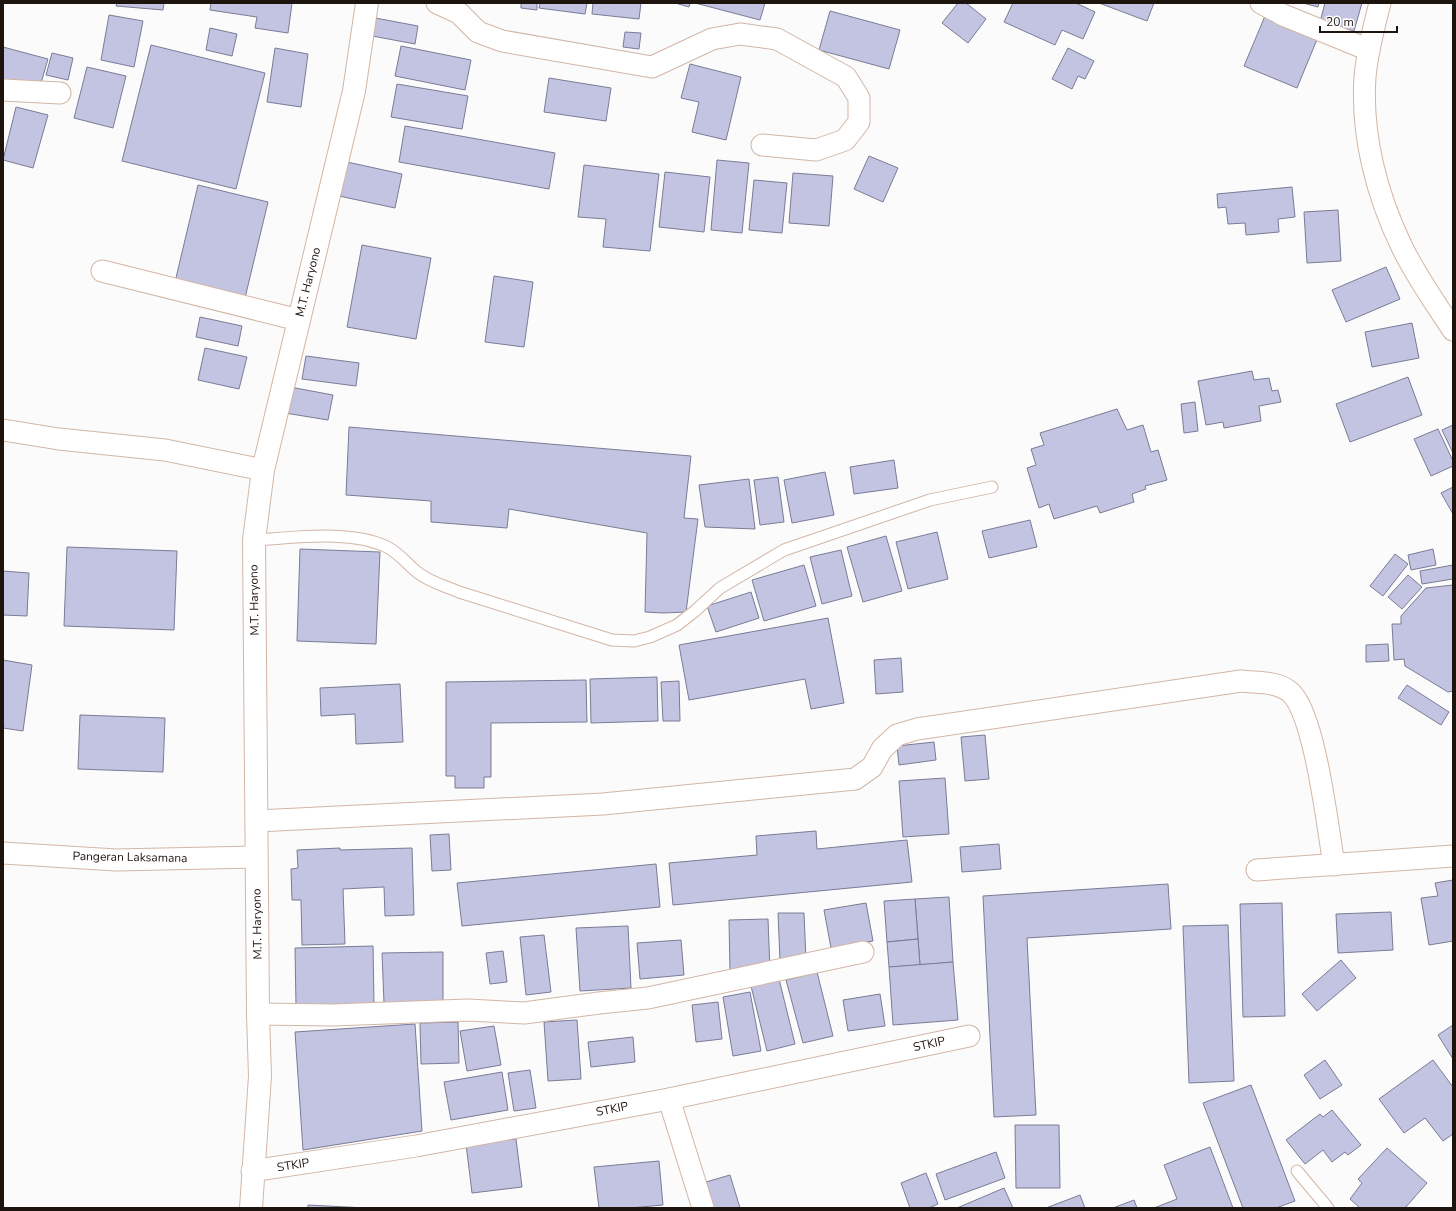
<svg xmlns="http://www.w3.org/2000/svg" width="1456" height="1211" viewBox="0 0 1456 1211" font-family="'Nunito Sans',sans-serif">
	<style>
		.building { fill: #c3c4e1; stroke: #7a7b96 }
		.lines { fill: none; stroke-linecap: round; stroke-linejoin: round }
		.lane-casing { stroke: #d2b6a5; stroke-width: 13 }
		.street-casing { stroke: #d2b6a5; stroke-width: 23 }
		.highway-casing { stroke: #d2b6a5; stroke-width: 24 }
		.lane { stroke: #fff; stroke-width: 11 }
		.street { stroke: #fff; stroke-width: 21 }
		.highway { stroke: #fff; stroke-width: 22 }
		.labels { text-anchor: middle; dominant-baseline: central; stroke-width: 3; stroke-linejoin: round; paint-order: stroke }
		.street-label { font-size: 12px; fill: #1e140e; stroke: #fff }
	</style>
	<rect width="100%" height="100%" fill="#fbfbfb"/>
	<g class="building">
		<path d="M117 3H164L163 10 116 6Z"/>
		<path d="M211 3H292L288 33 255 28 257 17 210 10Z"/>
		<path d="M521 3H537V10L521 8Z"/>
		<path d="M540 3H587L585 14 539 8Z"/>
		<path d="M593 3H641L639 19 592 14Z"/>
		<path d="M675 3H690L689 7Z"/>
		<path d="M695 3H765L760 20Z"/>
		<path d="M958 3H966L986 19 968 43 942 23Z"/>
		<path d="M1013 3H1076L1095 12 1083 39 1062 30 1055 45 1004 22Z"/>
		<path d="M1099 3H1154L1147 21Z"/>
		<path d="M1303 3H1319L1318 7Z"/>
		<path d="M1325 3H1362L1354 31 1320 22Z"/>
		<path d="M830 11 900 30 889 69 819 50Z"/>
		<path d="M109 15 143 21 134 67 101 60Z"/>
		<path d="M1265 16 1318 37 1297 88 1244 66Z"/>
		<path d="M370 17 418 26 415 44 367 35Z"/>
		<path d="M210 28 237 34 232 56 206 50Z"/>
		<path d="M625 32 641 33 639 49 623 47Z"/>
		<path d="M151 45 265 73 236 189 122 161Z"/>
		<path d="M401 46 471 60 465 90 395 76Z"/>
		<path d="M3 47 48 59 39 90 3 80Z"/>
		<path d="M275 48 308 54 301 107 267 102Z"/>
		<path d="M1068 48 1094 61 1085 79 1078 76 1072 89 1052 79Z"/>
		<path d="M52 53 73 58 68 80 46 75Z"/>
		<path d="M690 64 741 77 726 140 692 132 699 102 681 98Z"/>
		<path d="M87 67 126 76 113 128 74 118Z"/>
		<path d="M549 78 611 88 606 121 544 112Z"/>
		<path d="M397 84 468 96 462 129 391 117Z"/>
		<path d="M16 107 48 115 33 168 3 160Z"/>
		<path d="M405 126 555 153 549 189 399 162Z"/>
		<path d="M869 156 898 168 883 202 854 189Z"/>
		<path d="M717 160 749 163 742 233 711 230Z"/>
		<path d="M347 162 402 174 395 208 339 196Z"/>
		<path d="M584 165 659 174 650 251 603 247 606 219 578 217Z"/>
		<path d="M665 172 710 177 704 232 659 227Z"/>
		<path d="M793 173 833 176 829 226 789 223Z"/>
		<path d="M754 180 787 183 782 233 749 230Z"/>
		<path d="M198 185 268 202 245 298 175 282Z"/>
		<path d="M1292 187 1295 217 1278 219 1279 232 1246 235 1245 223 1228 224 1226 207 1218 208 1217 194Z"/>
		<path d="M1338 210 1341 261 1307 263 1304 212Z"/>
		<path d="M362 245 431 258 416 339 347 327Z"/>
		<path d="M1386 267 1400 299 1346 322 1332 290Z"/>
		<path d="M494 276 533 282 524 347 485 342Z"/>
		<path d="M200 317 242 326 238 346 196 337Z"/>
		<path d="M1412 323 1419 358 1372 367 1365 332Z"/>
		<path d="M205 348 247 357 239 389 198 380Z"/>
		<path d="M306 356 359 363 356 386 302 379Z"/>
		<path d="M1252 371 1254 380 1269 378 1272 391 1278 390 1281 402 1259 406 1261 421 1224 428 1223 422 1206 425 1198 381Z"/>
		<path d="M1408 377 1422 415 1350 442 1336 404Z"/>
		<path d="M290 387 333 395 328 420 285 413Z"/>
		<path d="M1195 402 1198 431 1184 433 1181 404Z"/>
		<path d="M1117 409 1127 430 1143 425 1151 452 1158 450 1167 480 1145 486 1146 489 1132 494 1134 502 1100 513 1097 506 1054 519 1049 504 1039 508 1027 468 1036 465 1031 449 1044 445 1040 433Z"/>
		<path d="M1453 425V453L1442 430Z"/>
		<path d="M349 427 691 456 684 518 698 519 686 612 663 613 645 612 647 533 509 509 507 528 431 522V501L346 495Z"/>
		<path d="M1438 429 1453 461V466L1431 476 1414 439Z"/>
		<path d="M894 460 898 488 854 494 850 467Z"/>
		<path d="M825 472 834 515 792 523 784 480Z"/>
		<path d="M778 477 784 522 760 525 754 480Z"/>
		<path d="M749 479 755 529 705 527 699 485Z"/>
		<path d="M1453 487V514L1441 493Z"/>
		<path d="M1030 520 1037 547 989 558 982 531Z"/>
		<path d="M937 532 948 579 908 589 896 542Z"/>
		<path d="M886 536 902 591 863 602 847 547Z"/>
		<path d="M67 547 177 551 174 630 64 626Z"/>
		<path d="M300 549 380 552 376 644 297 641Z"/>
		<path d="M1433 549 1436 565 1411 570 1408 555Z"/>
		<path d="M841 550 852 596 822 604 810 557Z"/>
		<path d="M1395 554 1408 564 1383 596 1370 586Z"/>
		<path d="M804 565 816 606 764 621 752 580Z"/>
		<path d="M1453 565V579L1422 584 1420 571Z"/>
		<path d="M3 571 29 573 27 616 3 615Z"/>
		<path d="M1408 575 1422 587 1402 609 1388 597Z"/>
		<path d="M1453 585V691L1448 692 1405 666 1404 659 1394 660 1392 624H1401V616L1426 588Z"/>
		<path d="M751 592 759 618 716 632 707 606Z"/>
		<path d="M828 618 844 703 811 709 805 679 689 700 679 645Z"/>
		<path d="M1388 644 1389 661 1366 662V645Z"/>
		<path d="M901 658 903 692 876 694 874 660Z"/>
		<path d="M3 660 32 665 23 731 3 728Z"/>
		<path d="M657 677 658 721 591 723 590 679Z"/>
		<path d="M586 680 587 722 491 723V777H484V788H455V776H446V682Z"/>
		<path d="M679 681 680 721H663L661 682Z"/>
		<path d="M400 684 403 742 356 744 355 714 321 716 320 688Z"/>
		<path d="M1407 685 1449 712 1441 725 1398 698Z"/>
		<path d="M80 715 165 718 163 772 78 769Z"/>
		<path d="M985 735 989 779 965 781 961 737Z"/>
		<path d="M934 742 936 760 899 765 897 746Z"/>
		<path d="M945 778 949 834 903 837 899 781Z"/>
		<path d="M816 831 817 849 907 840 912 882 673 905 669 863 757 855 756 836Z"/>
		<path d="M449 834 451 870 432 871 430 835Z"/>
		<path d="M999 844 1001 869 962 872 960 847Z"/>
		<path d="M340 848V850L412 848 414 915 385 916 384 887 343 889 345 944 302 945 301 900H292L291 869 298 868 297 850Z"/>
		<path d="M656 864 660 907 462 926 457 883Z"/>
		<path d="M1453 880V941L1429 945 1421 898 1438 896 1435 883Z"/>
		<path d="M1168 884 1171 929 1027 938 1036 1115 994 1117 983 896Z"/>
		<path d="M949 897 953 962 920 965 915 899Z"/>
		<path d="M915 899 918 939 887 942 884 901Z"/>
		<path d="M866 903 873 941 831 948 824 910Z"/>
		<path d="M1282 903 1285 1016 1243 1017 1240 904Z"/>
		<path d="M1391 912 1393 950 1338 953 1336 914Z"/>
		<path d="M778 913H804L806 960 780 961Z"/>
		<path d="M768 919 770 971 730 973 729 920Z"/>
		<path d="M1228 925 1234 1081 1189 1083 1183 926Z"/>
		<path d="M628 926 631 988 580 991 576 928Z"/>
		<path d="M544 935 551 992 526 995 520 937Z"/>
		<path d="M918 939 920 965 889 967 887 942Z"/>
		<path d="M681 940 684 975 640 979 637 943Z"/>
		<path d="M373 946 374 1005 296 1006 295 948Z"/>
		<path d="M503 951 507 982 490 984 486 953Z"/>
		<path d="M443 952V1001L384 1003 382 953Z"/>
		<path d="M1341 960 1356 978 1317 1011 1302 994Z"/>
		<path d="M953 962 958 1020 893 1025 889 967Z"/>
		<path d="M817 972 833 1036 803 1043 786 980Z"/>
		<path d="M779 979 795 1044 767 1051 751 986Z"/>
		<path d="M750 992 761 1051 733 1056 723 997Z"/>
		<path d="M880 994 885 1026 848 1031 843 1000Z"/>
		<path d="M718 1002 722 1039 696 1042 692 1005Z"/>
		<path d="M577 1020 581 1079 548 1081 544 1022Z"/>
		<path d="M458 1022 459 1063 421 1064 420 1023Z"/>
		<path d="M415 1024 422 1131 303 1150 295 1032Z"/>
		<path d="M1453 1025V1059L1438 1035Z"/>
		<path d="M494 1026 501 1065 467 1071 460 1031Z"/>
		<path d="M633 1037 635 1062 591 1067 588 1042Z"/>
		<path d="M1325 1060 1342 1085 1320 1099 1304 1075Z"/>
		<path d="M1433 1060 1453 1087V1134L1443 1141 1425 1118 1404 1133 1379 1099Z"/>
		<path d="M530 1070 536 1108 514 1111 508 1073Z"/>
		<path d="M502 1072 508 1110 451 1120 444 1082Z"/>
		<path d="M1251 1085 1295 1201 1276 1208H1243L1203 1103Z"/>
		<path d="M1332 1110 1361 1145 1348 1155 1345 1152 1332 1162 1323 1150 1305 1164 1286 1140 1320 1114 1323 1117Z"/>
		<path d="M1015 1125H1059L1060 1188H1016Z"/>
		<path d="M516 1139 522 1187 472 1193 466 1144Z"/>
		<path d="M1210 1147 1233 1208H1154L1177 1199 1164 1165Z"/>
		<path d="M1387 1148 1427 1183 1405 1208H1360L1350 1199 1362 1183 1358 1179Z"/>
		<path d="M996 1152 1005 1178 945 1200 936 1174Z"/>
		<path d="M659 1161 663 1205 630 1208H599L594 1167Z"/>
		<path d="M926 1173 938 1204 929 1208H910L901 1183Z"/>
		<path d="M730 1175 740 1208H714L706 1182Z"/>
		<path d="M1004 1188 1013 1208H957Z"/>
		<path d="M1080 1195 1085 1208H1046Z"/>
		<path d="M1134 1200 1137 1208H1113Z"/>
		<path d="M308 1205 366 1208H308Z"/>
	</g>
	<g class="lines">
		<g class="lane-casing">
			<g id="lane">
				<path d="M254 540C293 538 351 529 387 547 399 553 407 564 417 572 429 582 445 586 459 592L612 640 634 641 650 637 677 625 695 611 720 588 784 550 930 500 992 487"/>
				<path d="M1297 1171 1328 1208"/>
			</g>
		</g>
		<g class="street-casing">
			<g id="street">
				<path d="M437 3 459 13 478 32 502 41 652 67 712 39 740 34 777 39 846 77 859 98V122L845 140 816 150 762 145"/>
				<path d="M1261 3 1283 15 1369 50"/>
				<path d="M1380 3C1374 27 1367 52 1365 77 1361 135 1377 196 1402 247 1416 276 1435 303 1453 330"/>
				<path d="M3 90 60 93"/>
				<path d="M102 271 299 320"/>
				<path d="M3 430 59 439 165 450 263 470"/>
				<path d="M257 821 603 804 855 779 872 767 882 749 897 735 917 729 1241 681C1258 683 1277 681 1290 692 1315 713 1328 830 1334 865"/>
				<path d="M3 853 116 860 256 857"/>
				<path d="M1257 870 1453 856"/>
				<path d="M258 1014 333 1015 468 1010 524 1013 599 1003 648 998 863 952"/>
				<path d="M669 1099 703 1208"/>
				<path d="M252 1171 416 1146 669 1099 969 1036"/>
			</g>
		</g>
		<g class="highway-casing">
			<path id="highway" d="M251 1208 260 1076 258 1014 254 540 263 470 354 91 367 3"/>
		</g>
		<use href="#lane" class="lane"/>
		<use href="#street" class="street"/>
		<use href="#highway" class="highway"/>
	</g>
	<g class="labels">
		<g class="street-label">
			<text transform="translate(308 282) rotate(-76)">M.T. Haryono</text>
			<text transform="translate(254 600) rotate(-91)">M.T. Haryono</text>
			<text transform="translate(130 857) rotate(1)">Pangeran Laksamana</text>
			<text transform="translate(257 924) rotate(-91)">M.T. Haryono</text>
			<text transform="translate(929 1044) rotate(-12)">STKIP</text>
			<text transform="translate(612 1109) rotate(-11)">STKIP</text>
			<text transform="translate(293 1165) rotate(-9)">STKIP</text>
		</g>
	</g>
	<rect width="1456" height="1211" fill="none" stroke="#1e140e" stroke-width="8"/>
	<path d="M1320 26v6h77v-6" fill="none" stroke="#1e140e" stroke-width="2"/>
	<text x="1326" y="26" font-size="12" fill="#1e140e" stroke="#ffffff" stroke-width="3" paint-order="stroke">20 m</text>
</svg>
